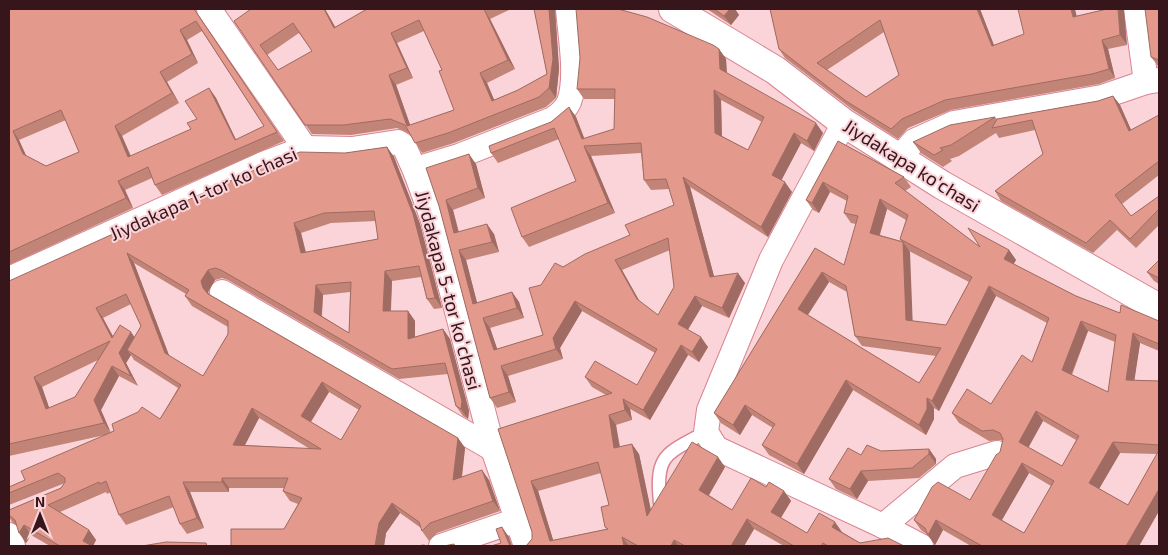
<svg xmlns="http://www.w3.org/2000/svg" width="1168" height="555" viewBox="0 0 1168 555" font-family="'Exo 2',sans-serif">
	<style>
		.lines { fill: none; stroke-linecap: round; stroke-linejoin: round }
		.service-casing { stroke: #d98491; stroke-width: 15 }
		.minor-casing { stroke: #d98491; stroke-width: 26 }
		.tertiary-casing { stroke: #d98491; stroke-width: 30 }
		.service { stroke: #fff; stroke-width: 12 }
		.minor { stroke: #fff; stroke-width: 24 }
		.tertiary { stroke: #fff; stroke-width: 28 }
		.wall { fill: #c38478; fill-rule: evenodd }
		.shaded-wall { fill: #9f6b62 }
		.building { fill: #e3998c; stroke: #9f6b62; fill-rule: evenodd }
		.labels { text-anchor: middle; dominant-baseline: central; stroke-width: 4; stroke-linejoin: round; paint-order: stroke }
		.street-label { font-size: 19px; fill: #36151b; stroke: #fad4d9 }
	</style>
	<rect width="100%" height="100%" fill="#fad4d9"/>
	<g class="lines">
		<g class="service-casing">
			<path id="service" d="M660 503C655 454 666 454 706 432"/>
		</g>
		<g class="minor-casing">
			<g id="minor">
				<path d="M209 9 305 148"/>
				<path d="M1136 9 1146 82"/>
				<path d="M844 123 771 260 709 410 706 432 716 448 883 526 921 546"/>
				<path d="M899 158 914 141 954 123 1102 97 1146 82 1159 80"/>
				<path d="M9 279 263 164 305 148 352 149 398 142 404 146 416 173"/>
				<path d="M222 292 493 449"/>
				<path d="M883 526 955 466 997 453"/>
				<path d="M9 535 13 546"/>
				<path d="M441 546 517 520"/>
				<path d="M526 546 493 449 433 220 416 173 426 166 459 156 553 119C560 114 566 109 569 102 578 77 570 35 568 9"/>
			</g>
		</g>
		<g class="tertiary-casing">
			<path id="tertiary" d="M673 9 775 70 844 123 942 185 1159 308"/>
		</g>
		<use href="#service" class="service"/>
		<use href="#minor" class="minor"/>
		<use href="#tertiary" class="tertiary"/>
	</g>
	<g class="wall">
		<path d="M9 9H196L195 11 284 141 162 195 155 185 152 178 125 190 133 208 9 265ZM202 31 264 126 236 140 216 98 209 88 197 119 191 129 131 156 122 136 179 103 167 82 198 63 187 40ZM66 120 79 152 46 166 26 156 19 140Z"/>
		<path d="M325 9 335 27 367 9H511L490 19 515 69 487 83 494 100 518 90 547 74 534 9H555L559 69 556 98 546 107 454 143 422 153 410 134 397 128 351 135 312 134 234 21ZM424 31 442 70 454 110 410 125 396 85 413 78 397 43ZM299 33 312 51 278 70 267 55Z"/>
		<path d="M707 9H735L739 15 731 25Z"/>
		<path d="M770 9H980L994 45 1077 16 1107 9 1127 45 1108 49 1115 78 1099 84 951 110 908 128 898 139 853 110 785 58 779 49ZM884 32 899 75 866 97 827 70Z"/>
		<path d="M1159 9V67L1158 66 1151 57Z"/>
		<path d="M719 49 726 59 727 73 823 133 814 151 801 143 781 180 792 192 768 237 690 187 714 277 745 283 729 318 702 306 688 330 708 347 699 362 688 355 650 420 630 409 632 420 616 425 620 446 639 454 651 510 725 467 709 495 732 510 766 487 784 491 791 501 781 518 807 533 842 532 860 543 904 546H784L754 529 744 546H526L532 539V532L498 429 606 395 592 387 585 377 637 385 655 353 582 311 560 348 563 359 508 376 516 402 497 408 490 398 439 206 476 164 485 198 453 210 459 232 494 234 499 252 466 260 477 303 512 292 519 302 524 318 490 328 497 349 543 335 541 285 563 267 630 235 674 205 669 189 651 190 644 180 641 153 591 156 615 213 529 247 522 237 576 181 559 139 498 163 491 153 551 122 569 107 576 117 584 139 614 129 615 99H584L577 89ZM721 100 762 122 748 150 722 136ZM670 250 674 287 658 315 639 301 622 270ZM601 473 609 505 605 527 607 529 553 540 538 491Z"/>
		<path d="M1113 96 1120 105 1131 130 1159 115V175L1122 204 1131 216 1159 196V225L1136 248 1117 230 1093 253 1001 201 995 191 1043 154 1035 130 999 138 996 133 959 156 950 159 952 161 943 167 921 153 913 142 995 117 997 119 1098 101Z"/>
		<path d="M838 141 904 177 911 187 905 191 980 247 1009 250 1016 260 1013 264 1076 296 1120 313 1159 321V351L1140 343 1134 380 1159 381V511L1139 546H971L943 530 935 545 928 535 921 530 914 520 970 500 1000 452 1003 441 1000 440 989 441 959 423 952 413 991 404 1032 362 1047 323 996 296 939 411 934 408V419L926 435 853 390 804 474 769 455 762 445 773 428 752 415 740 435 721 423 714 413 815 248 844 265 856 224 851 223 844 213 847 201 830 192 819 213 813 210 806 200ZM887 209 906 220 900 239 901 241 880 235ZM909 251 969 282 946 325 912 321ZM829 282 847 292 855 336 862 346 936 356 919 383 808 315ZM1088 331 1115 342 1108 392 1072 375ZM1043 421 1076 440 1062 466 1028 447ZM1120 453 1157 454 1128 505 1099 489ZM1029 473 1051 486 1024 533 1002 520Z"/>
		<path d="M387 147 394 157 420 224 442 308 434 309 427 299 421 277 392 281 391 311H408L415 321V337L443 329 450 339 469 411 468 419 463 416 456 406 448 374 399 379 228 280 222 278 215 280 208 292 209 294 458 438 465 448 462 478 489 480 500 511 437 533 429 541 422 531 421 528 400 513 386 533 384 546H231L284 529 298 504 290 501 283 491 284 488H229V492H190L204 528 187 534 180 524 174 507 126 525 119 515 111 492 107 494 106 492 60 512 89 530 96 540 93 546H50L31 535 26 543 17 526 12 522 9 517V510L61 488 65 483 9 505V487L25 480 105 435 9 456V281L345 153ZM376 221 378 239 306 252 301 233 331 223ZM134 263 186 294 185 296 192 306 228 327V334L203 376 169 356ZM350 292 349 333 322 316 323 295ZM131 304 141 326 135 337 113 336 103 318ZM131 355 134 360 178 388 160 419 110 432 101 410 119 376 138 386 126 363ZM98 360 75 397 49 408 42 387ZM329 392 359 410 341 440 311 422ZM259 418 310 449 244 445Z"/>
		<path d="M1159 260V284L1154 281 1147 272Z"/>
		<path d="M929 449 936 459V464L919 478 868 481 857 499 836 489 829 479 861 455 881 451Z"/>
	</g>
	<g class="shaded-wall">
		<path d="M324 9H325L341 37 334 28Z"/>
		<path d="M483 9 490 19 515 69 508 60Z"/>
		<path d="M549 9H555L559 69 556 98 549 88Z"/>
		<path d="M730 9H735L739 15 731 25 724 16Z"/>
		<path d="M977 9H980L998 56 992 46Z"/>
		<path d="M1071 9H1075L1079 26 1073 17Z"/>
		<path d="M1118 9H1124L1127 45 1120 35Z"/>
		<path d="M180 30 187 40 198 63 192 54Z"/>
		<path d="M391 33 397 43 413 78 407 68Z"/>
		<path d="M1102 40 1108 49 1115 78 1109 69Z"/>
		<path d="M719 49 726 59 727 79 720 69Z"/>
		<path d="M160 72 167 82 179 103 172 93Z"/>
		<path d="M480 73 487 83 499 111 492 101Z"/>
		<path d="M389 75 396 85 414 136 407 126Z"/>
		<path d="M209 88 216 98 240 148 235 140Z"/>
		<path d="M714 90 721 100 722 143 715 133Z"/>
		<path d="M1113 96 1120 105 1136 141 1129 131Z"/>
		<path d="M569 107 576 117 587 145 582 139Z"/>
		<path d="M816 123 823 133 814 151 807 141Z"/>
		<path d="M115 126 122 136 135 167 128 157Z"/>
		<path d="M13 131 19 140 30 164 23 154Z"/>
		<path d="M794 133 801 143 779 185 772 175Z"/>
		<path d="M584 146 591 156 615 213 608 203Z"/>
		<path d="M387 147 394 157 420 224 442 308 435 298Z"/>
		<path d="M469 154 476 164 485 198 478 188Z"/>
		<path d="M683 177 690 187 717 287 710 277Z"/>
		<path d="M118 181 125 190 133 208 126 198Z"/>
		<path d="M785 182 792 192 768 237 761 227Z"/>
		<path d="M823 182 830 192 819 213 812 203Z"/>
		<path d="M880 199 887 209 877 243 870 233Z"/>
		<path d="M446 200 453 210 461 243 454 233Z"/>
		<path d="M294 223 301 233 308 263 301 253Z"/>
		<path d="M487 224 494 234 499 252 492 242Z"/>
		<path d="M903 242 910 252 913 330 906 320Z"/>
		<path d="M459 250 466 260 480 314 473 304Z"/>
		<path d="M1009 250 1016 260 1011 269 1004 259Z"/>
		<path d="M127 253 134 263 172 363 165 353Z"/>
		<path d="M615 260 622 270 644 309 637 299Z"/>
		<path d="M208 270 215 280 208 292 210 298 203 288 201 281Z"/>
		<path d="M385 271 392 281 390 321 383 311Z"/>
		<path d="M822 272 829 282 805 319 798 309Z"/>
		<path d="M738 273 745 283 729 318 722 308Z"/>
		<path d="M316 285 323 295 321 322 314 312Z"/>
		<path d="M989 286 996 296 939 411 932 401Z"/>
		<path d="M512 292 519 302 524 318 517 308Z"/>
		<path d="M695 296 702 306 685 334 678 324Z"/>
		<path d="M575 301 582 311 560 348 563 359 556 349 553 338Z"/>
		<path d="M96 308 103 318 119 348 112 338Z"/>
		<path d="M408 311 415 321V349L408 339Z"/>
		<path d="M483 318 490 328 501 360 494 350Z"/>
		<path d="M1081 321 1088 331 1069 380 1062 370Z"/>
		<path d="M443 329 450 339 469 411 468 419 461 409Z"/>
		<path d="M131 332 138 342 127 350 131 355 126 363 138 386 131 376 119 353Z"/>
		<path d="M1133 333 1140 343 1133 390 1126 380Z"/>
		<path d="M701 337 708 347 699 362 692 352Z"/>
		<path d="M681 345 688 355 650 420 643 410Z"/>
		<path d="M112 366 119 376 101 410 111 433 104 423 94 400Z"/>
		<path d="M501 366 508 376 516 402 509 392Z"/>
		<path d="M34 377 42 387 53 419 46 409Z"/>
		<path d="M846 380 853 390 804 474 797 464Z"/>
		<path d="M322 382 329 392 308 426 301 416Z"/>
		<path d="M927 398 934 408V419L926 435 919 425Z"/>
		<path d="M623 399 630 409 632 420 625 410Z"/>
		<path d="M745 405 752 415 740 435 733 425Z"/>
		<path d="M252 408 259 418 240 455 233 445Z"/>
		<path d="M1036 411 1043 421 1026 452 1019 442Z"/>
		<path d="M609 415 616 425 621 458 614 448Z"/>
		<path d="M458 438 465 448 460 490 453 480Z"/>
		<path d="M1113 442 1120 453 1096 494 1089 483Z"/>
		<path d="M632 444 639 454 654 526 647 516Z"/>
		<path d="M929 449 936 459V464L929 454Z"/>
		<path d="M718 457 725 467 706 500 699 490Z"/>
		<path d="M1022 463 1029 473 999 525 992 515Z"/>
		<path d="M482 470 489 480 500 511 493 501Z"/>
		<path d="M861 471 868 481 857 499 850 489Z"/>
		<path d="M222 478 229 488V492L222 482Z"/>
		<path d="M531 481 538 491 555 546 550 541Z"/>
		<path d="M183 482 190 492 204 528 197 518Z"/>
		<path d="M1159 489V511L1139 546H1126Z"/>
		<path d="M784 491 791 501 778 522 771 512Z"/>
		<path d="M392 503 400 513 386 533 384 546H375L379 523Z"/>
		<path d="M747 519 754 529 744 546H731Z"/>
		<path d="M936 520 943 530 935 545 928 535Z"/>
		<path d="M835 522 842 532 839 537 832 527Z"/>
		<path d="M24 525 31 535 26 543 19 533Z"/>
		<path d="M502 527 509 537 512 546H510Z"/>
		<path d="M89 530 96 540 93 546 83 541Z"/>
		<path d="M622 537 629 546H624Z"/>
		<path d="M674 540 679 546H671Z"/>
	</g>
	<g class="building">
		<path d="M9 9H194L277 132 155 185 148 167 118 181 126 198 9 252ZM196 21 264 126 235 140 209 88 185 101 197 119 187 123 191 129 128 157 115 126 172 93 160 72 192 54 180 30ZM61 110 79 152 46 166 23 154 13 131Z"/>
		<path d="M251 9H324L334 28 367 9H484L508 60 480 73 492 101 518 90 547 74 534 9H549L553 59 549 88 539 97 448 133 415 143 405 125 390 119 344 125H305L234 21ZM419 20 442 70 439 71 454 110 407 126 389 75 407 68 391 33ZM293 23 312 51 278 70 260 45Z"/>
		<path d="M576 9H618L647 17 713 45 719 49 720 69 816 123 807 141 794 133 772 175 785 182 761 227 683 177 710 277 738 273 722 308 695 296 678 324 701 337 692 352 681 345 643 410 623 399 625 410 609 415 614 448 632 444 647 516 692 442 718 457 699 490 732 510 751 478 766 487 769 482 784 491 771 512 807 533 819 513 835 522 832 527 860 543 888 538 904 546H828L823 543 821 546H794L747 519 731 546H685L674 540 671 546H638L622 537 624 546H526L532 539V532L498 429 612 393 585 377 595 361 637 385 657 349 575 301 553 338 556 349 501 366 509 392 490 398 439 206 426 168 469 154 478 188 446 200 454 233 487 224 492 242 459 250 473 304 512 292 517 308 483 318 494 350 543 335 529 288 541 285 555 263 563 267 585 254 630 235 625 225 674 205 666 179 644 180 641 143 584 146 608 203 522 237 511 208 576 181 554 128 491 153 489 146 551 122 569 107 582 139 614 129 615 89H577L580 58ZM714 90 764 117 748 150 715 133ZM668 238 674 287 658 315 637 299 615 260ZM598 462 609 505 601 507 605 527 608 529 550 541 531 481Z"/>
		<path d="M714 9H730L724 16Z"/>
		<path d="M770 9H977L992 46 1024 34 1018 9H1071L1073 17 1107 9H1118L1120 35 1102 40 1109 69 1092 74 945 100 902 119 891 129 846 101 779 49ZM880 20 899 75 866 97 817 63Z"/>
		<path d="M1145 9H1159V60L1151 57Z"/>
		<path d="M1113 96 1129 131 1159 115V161L1115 195 1131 216 1159 196V209L1130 239 1110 220 1086 243 995 191 1043 154 1032 120 992 128 997 119 1098 101Z"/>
		<path d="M995 117 951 145 940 148 943 150 934 155 913 142 950 125Z"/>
		<path d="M838 141 904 177 895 183 980 247 968 228 1009 250 1004 259 1076 296 1120 313 1121 305 1159 321V344L1133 333 1126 380 1159 381V445L1113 442 1089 483 1128 505 1159 450V489L1126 546H982L936 520 928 535 925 528 914 520 932 487 938 482 970 500 996 455 1000 452 1003 439 1000 433 993 430 982 431 952 413 967 389 991 404 1022 355 1032 362 1049 318 989 286 932 401 927 398V409L919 425 846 380 797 464 762 445 775 424 745 405 733 425 714 413 815 248 844 265 858 216 844 213 848 196 823 182 812 203 806 200ZM880 199 908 215 900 239 972 277 946 325 906 320 903 242 870 233ZM822 272 846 286 855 336 941 348 919 383 798 309ZM1081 321 1116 335 1108 392 1062 370ZM1036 411 1079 436 1062 466 1019 442ZM1022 463 1054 481 1024 533 992 515Z"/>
		<path d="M387 147 413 214 435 298 427 299 419 266 385 271 383 311H408V339L443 329 462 401 461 409 456 406 445 363 392 369 221 270 215 268 208 270 201 281 203 288 208 294 458 438 453 480 482 470 493 501 430 523 422 531 419 522 392 503 379 523 375 546H231V529H284L302 498 283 491 288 478H222V482H183L197 518 180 524 169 496 119 515 106 481 100 484 99 482 48 505 89 530 83 541 92 546H60L24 525 19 533 15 520 9 515V510L61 488 65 482V478L58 473 9 493V487L25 480 21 471 114 431 112 424 138 412 142 407 160 419 181 385 127 350 141 326 126 294 96 308 112 338 120 325 131 332 119 353 131 376 112 366 94 400 104 423 9 444V281L261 167 300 152 345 153ZM374 211 378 239 301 253 294 223 324 213ZM127 253 189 290 185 296 228 321V334L203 376 165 353ZM351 282 349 333 314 312 316 285ZM110 341 75 397 46 409 34 377ZM322 382 361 406 341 440 301 416ZM252 408 321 449 233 445Z"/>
		<path d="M1159 260V278L1147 272Z"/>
		<path d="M867 445 881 451 929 449V454L912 468 861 471 850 489 829 479 848 448 861 455Z"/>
		<path d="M502 527 510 546H491L501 543 496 529Z"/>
		<path d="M166 542 206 543 207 546H142Z"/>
		<path d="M454 544 455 546H444Z"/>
		<path d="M424 545 426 546H416Z"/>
	</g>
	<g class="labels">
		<g class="street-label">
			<text transform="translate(912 165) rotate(32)">Jiydakapa ko'chasi</text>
			<text transform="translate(203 193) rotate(-24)">Jiydakapa 1-tor koʻchasi</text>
			<text transform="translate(449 290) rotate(75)">Jiydakapa 5-tor koʻchasi</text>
		</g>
	</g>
	<rect width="1168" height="555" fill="none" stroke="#36151b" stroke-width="20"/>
	<g transform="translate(40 515)" stroke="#fad4d9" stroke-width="4" paint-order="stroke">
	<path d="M0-4L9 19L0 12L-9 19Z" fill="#36151b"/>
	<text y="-8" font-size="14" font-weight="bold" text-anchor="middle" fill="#36151b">N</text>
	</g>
</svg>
